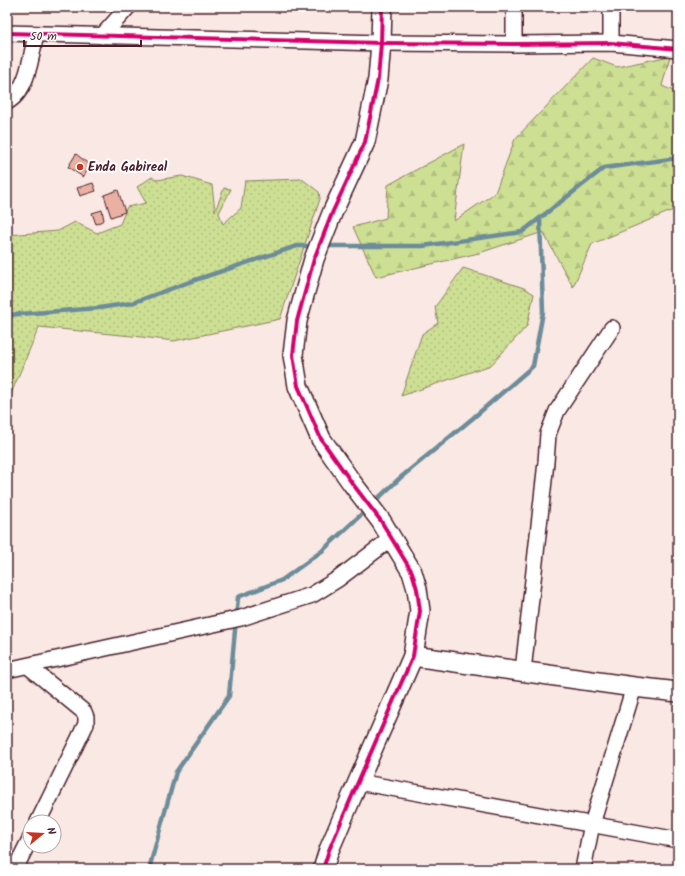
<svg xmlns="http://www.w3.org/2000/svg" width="685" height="876" viewBox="0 0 685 876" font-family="Kalam,sans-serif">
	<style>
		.forest { fill: url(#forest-firs); stroke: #8b7f5f }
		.park { fill: url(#park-dots); stroke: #8b7f5f }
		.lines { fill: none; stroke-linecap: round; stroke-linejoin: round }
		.stream { stroke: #6d8c99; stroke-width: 4.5 }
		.building { fill: #eab1a3; stroke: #4a1f2b }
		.minor-casing { stroke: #4a1f2b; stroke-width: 18 }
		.tertiary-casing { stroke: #4a1f2b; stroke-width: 22 }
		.minor { stroke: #fff; stroke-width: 15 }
		.tertiary { stroke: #fff; stroke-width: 19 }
		.cycleway-casing { stroke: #fff; stroke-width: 6 }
		.cycleway { stroke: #d6006c; stroke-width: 4 }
		.poi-dot { fill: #c8321e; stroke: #fff; stroke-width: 1.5 }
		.labels { text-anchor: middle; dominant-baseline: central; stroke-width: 4; stroke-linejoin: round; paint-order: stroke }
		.poi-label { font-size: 13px; font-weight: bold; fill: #4a1f2b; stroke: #fff; text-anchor: start }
	</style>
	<defs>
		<pattern id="forest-firs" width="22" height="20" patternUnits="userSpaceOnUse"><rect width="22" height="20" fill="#ccdf93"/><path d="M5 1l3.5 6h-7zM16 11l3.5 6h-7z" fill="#b1bf7f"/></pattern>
		<pattern id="park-dots" width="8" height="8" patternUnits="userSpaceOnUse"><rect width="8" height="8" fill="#ccdf93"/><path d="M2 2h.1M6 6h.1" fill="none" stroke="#b1bf7f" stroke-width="1.8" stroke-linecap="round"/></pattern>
	</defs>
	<rect width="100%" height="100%" fill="#f9e8e3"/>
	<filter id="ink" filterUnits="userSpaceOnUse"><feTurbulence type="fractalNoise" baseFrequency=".025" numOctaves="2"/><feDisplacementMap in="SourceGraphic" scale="8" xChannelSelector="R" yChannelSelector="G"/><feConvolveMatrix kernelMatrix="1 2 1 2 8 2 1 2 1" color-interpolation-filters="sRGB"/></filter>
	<g filter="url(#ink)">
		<path class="forest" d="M670 56 662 86 678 93V208L592 244 573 287 543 232 479 253 376 277 353 227 386 218 388 185 464 144 454 221 495 193 515 139 593 58 617 67Z"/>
		<g class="park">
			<path d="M182 176 212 185 215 211 224 188 231 189 219 213 223 224 241 208 245 181 302 179 319 192 320 199 280 319 174 341 142 337 39 327 8 401H7V235L58 231 75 222 97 233 120 224 127 207 146 203 137 187 152 177 157 180Z"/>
			<path d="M463 268 524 288 534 294 527 326 491 365 401 396 422 334 438 323 435 307Z"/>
		</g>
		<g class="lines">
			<g class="stream">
				<path d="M324 246H423L522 232 604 168 678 158"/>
				<path d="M7 315 99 308 132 303 192 281 297 246H315"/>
				<path d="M373 503 400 478 473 418 533 366 543 312 540 218"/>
				<path d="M149 869 176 772 229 696 238 597 282 580 322 551 366 510"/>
			</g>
		</g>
		<g class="building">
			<path d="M76 154 91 166 83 177 68 167Z"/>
			<path d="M93 183 96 191 80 196 77 188Z"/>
			<path d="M118 190 125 212 111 217 104 195Z"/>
			<path d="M102 210 104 220 96 224 92 213Z"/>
		</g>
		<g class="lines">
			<g class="minor-casing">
				<g id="minor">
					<path d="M611 7V43"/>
					<path d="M7 33 381 43 514 44 611 43 678 49"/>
					<path d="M102 36 128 7"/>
					<path d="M514 44V7"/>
					<path d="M7 102C28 91 31 56 36 34"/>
					<path d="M28 666 84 712 86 717V724L38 822"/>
					<path d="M7 670 241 618 312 595 338 579 392 538"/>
					<path d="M523 671 546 462 548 434 557 411 612 328"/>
					<path d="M358 782 678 840"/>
					<path d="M15 869 30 839"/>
					<path d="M583 869 592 824 634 687"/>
				</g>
			</g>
			<g class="tertiary-casing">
				<g id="tertiary">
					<path d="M413 656 634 687 678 692"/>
					<path d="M323 869 329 850 358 782 413 656 420 611 417 589 412 572 381 521 352 483 321 439 298 386 293 355 297 321 314 259 333 211 365 142 378 79 381 43 382 7"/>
				</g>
			</g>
			<use href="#minor" class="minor"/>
			<use href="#tertiary" class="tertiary"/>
			<g class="cycleway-casing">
				<g id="cycleway">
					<path d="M7 33 381 43 514 44 611 43 678 49"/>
					<path d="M323 869 329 850 358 782 413 656 420 611 417 589 412 572 381 521 352 483 321 439 298 386 293 355 297 321 314 259 333 211 365 142 378 79 381 43 382 7"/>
				</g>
			</g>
			<use href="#cycleway" class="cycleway"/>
		</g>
	</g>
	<circle class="poi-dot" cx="80" cy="167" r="4"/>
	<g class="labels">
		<g class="poi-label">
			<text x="88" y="167">Enda Gabireal</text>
		</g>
	</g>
	<rect width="685" height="876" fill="none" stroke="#fff" stroke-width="24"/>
	<rect x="12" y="12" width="661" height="852" fill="none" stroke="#4a1f2b" stroke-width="1.5" filter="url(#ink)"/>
	<g transform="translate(42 834) rotate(72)"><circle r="19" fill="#ffffff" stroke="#b7a5aa"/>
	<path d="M0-3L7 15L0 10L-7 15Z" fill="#c8321e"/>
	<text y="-6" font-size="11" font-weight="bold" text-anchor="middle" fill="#4a1f2b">N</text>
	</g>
	<path d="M24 40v6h117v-6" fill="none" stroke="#4a1f2b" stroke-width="2"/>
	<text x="30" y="40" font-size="12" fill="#4a1f2b" stroke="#ffffff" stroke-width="3" paint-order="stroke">50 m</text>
</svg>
